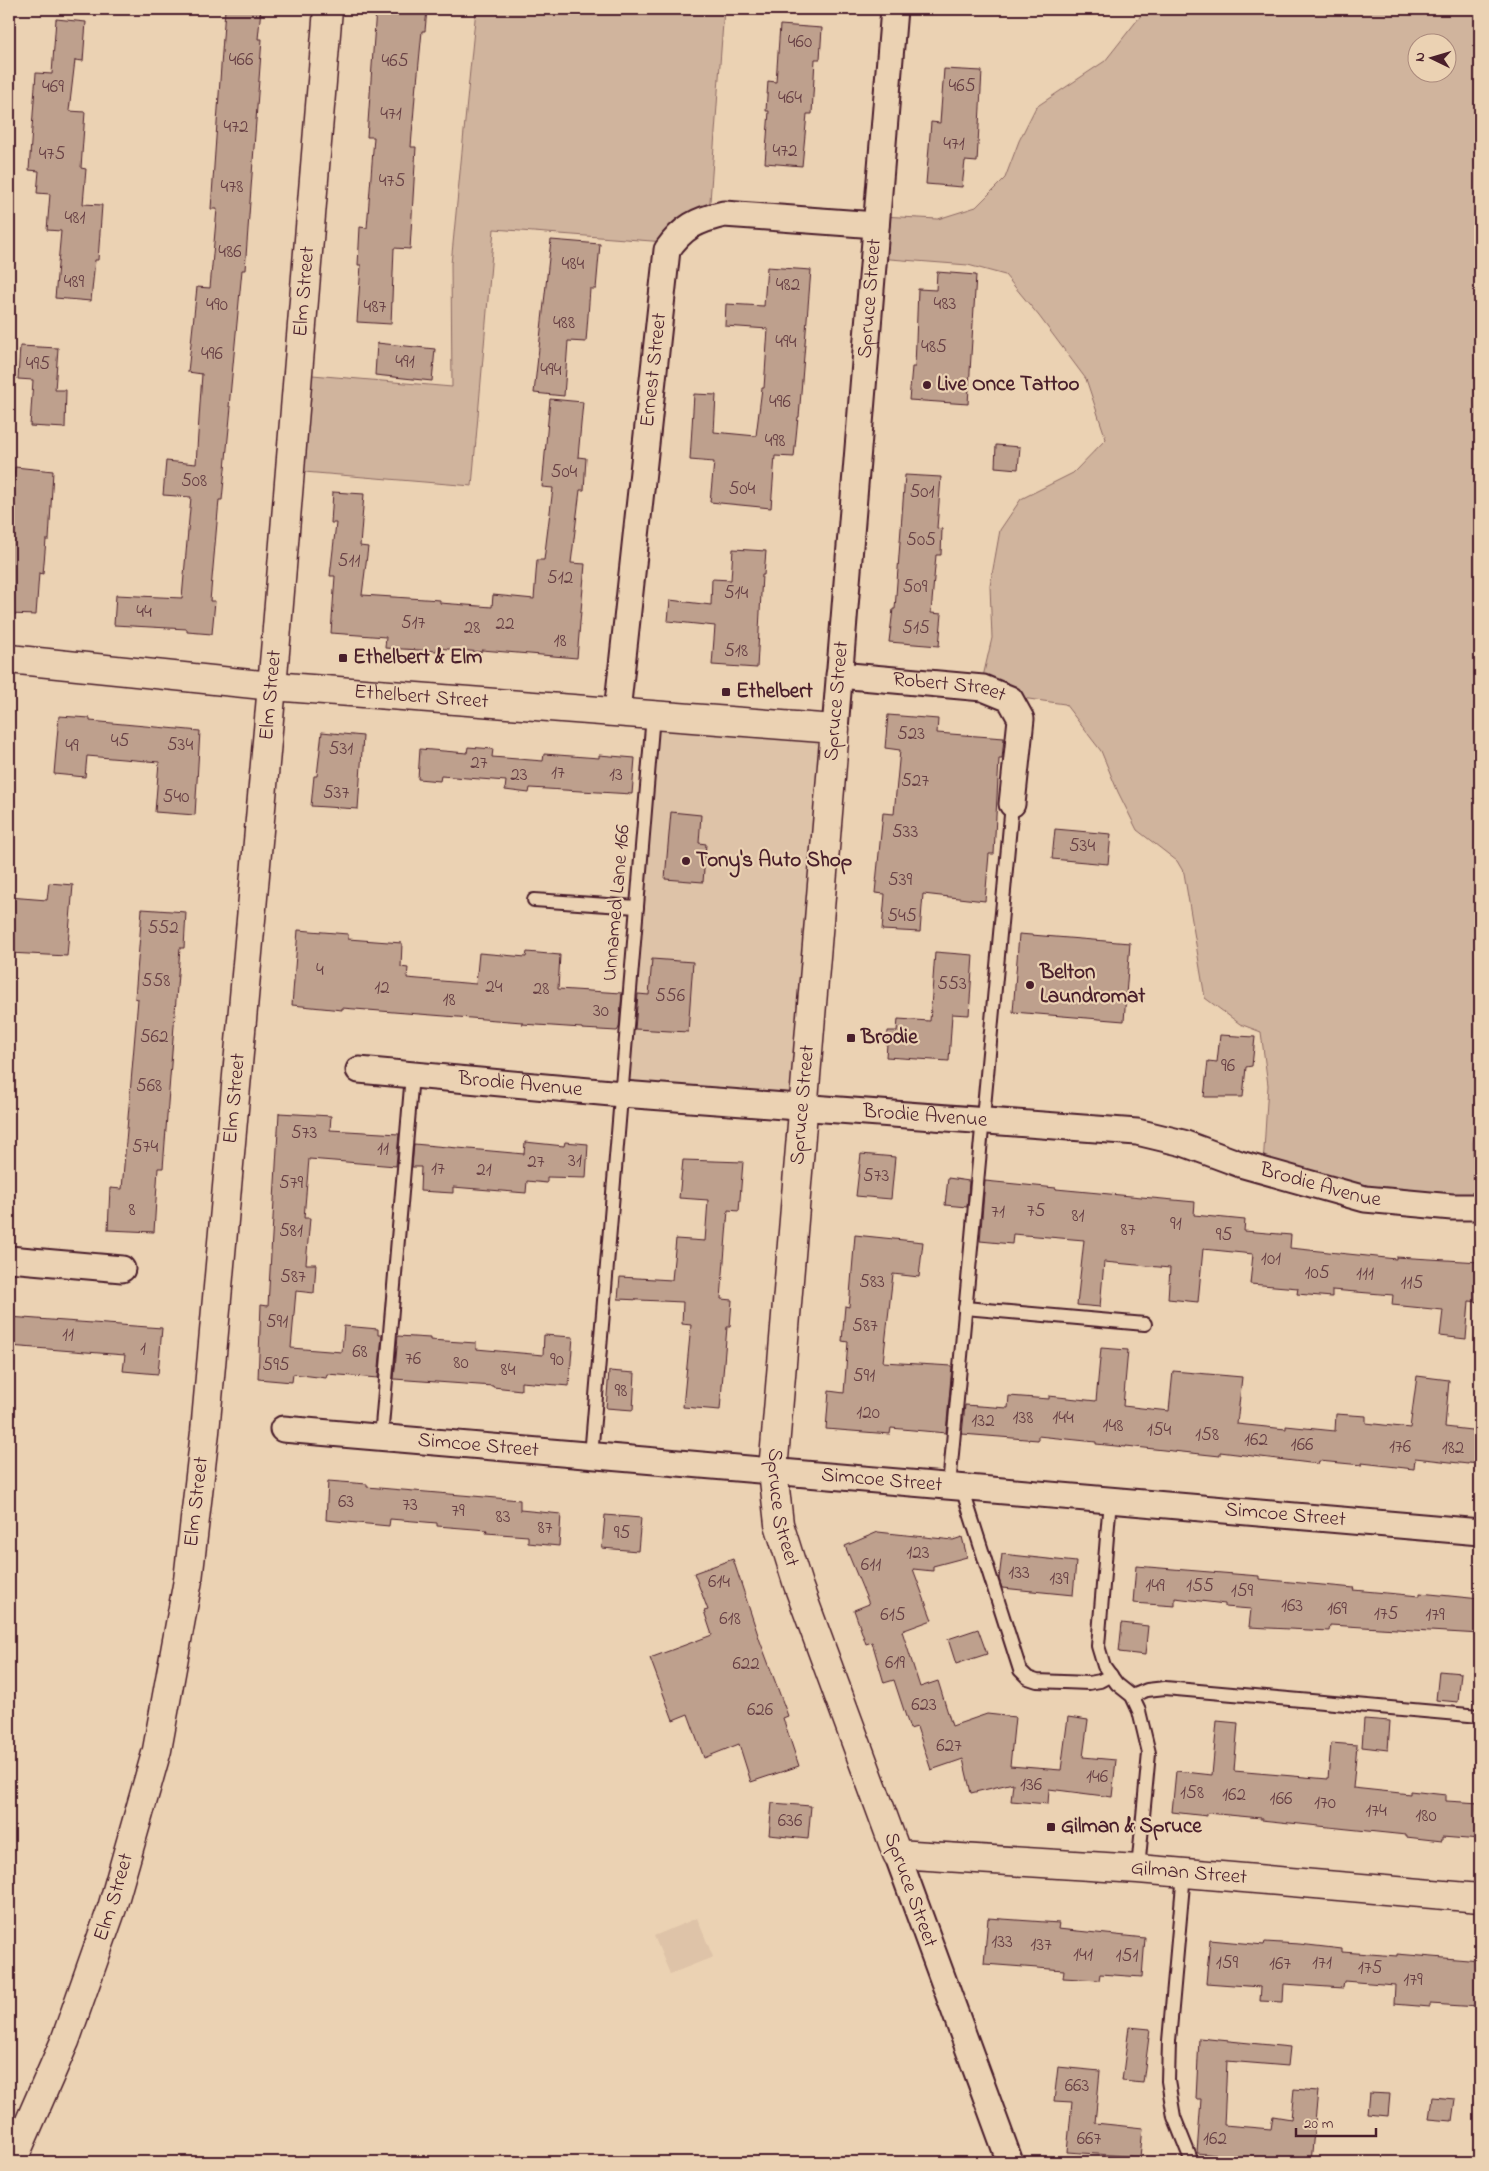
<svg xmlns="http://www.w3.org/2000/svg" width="1489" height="2171" viewBox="0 0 1489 2171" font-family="'Indie Flower',sans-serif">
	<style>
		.built { fill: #dec3a8 }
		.green { fill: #d0b49d; stroke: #8d6a64; fill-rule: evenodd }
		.building { fill: #bea08d; stroke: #4a1f2b }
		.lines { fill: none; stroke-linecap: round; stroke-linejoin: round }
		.service-casing { stroke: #4a1f2b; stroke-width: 16 }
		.minor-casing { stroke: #4a1f2b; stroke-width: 29 }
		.tertiary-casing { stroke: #4a1f2b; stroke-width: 31 }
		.primary-casing { stroke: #4a1f2b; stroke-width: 31 }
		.service { stroke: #ebd2b3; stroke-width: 12 }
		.minor { stroke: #ebd2b3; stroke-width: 25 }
		.tertiary { stroke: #ebd2b3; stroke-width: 28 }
		.primary { stroke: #ebd2b3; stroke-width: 28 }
		.poi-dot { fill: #4a1f2b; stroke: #ebd2b3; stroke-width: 2 }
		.labels { text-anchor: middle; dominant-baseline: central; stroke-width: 4.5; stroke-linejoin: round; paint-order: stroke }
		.number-label { font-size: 19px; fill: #673f44 }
		.street-label { font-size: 21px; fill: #4a1f2b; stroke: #ebd2b3 }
		.poi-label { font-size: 21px; font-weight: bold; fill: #4a1f2b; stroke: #ebd2b3; text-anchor: start }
	</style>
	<rect width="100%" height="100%" fill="#ebd2b3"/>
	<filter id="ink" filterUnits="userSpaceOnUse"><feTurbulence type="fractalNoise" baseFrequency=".02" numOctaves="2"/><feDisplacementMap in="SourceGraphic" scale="10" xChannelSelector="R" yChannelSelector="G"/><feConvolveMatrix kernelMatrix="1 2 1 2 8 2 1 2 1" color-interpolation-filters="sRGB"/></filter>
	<g filter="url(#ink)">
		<g class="built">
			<path d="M656 717 831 731 801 1105 624 1092Z"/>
			<path d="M697 1918 713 1957 670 1974 654 1936Z"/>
		</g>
		<g class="green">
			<path d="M476 9H724L709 215 665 242 494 229 472 486 292 471 301 374 452 387 451 264Z"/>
			<path d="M1146 9H1480V1097L1473 1143 1474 1202 1450 1204 1263 1166 1268 1085 1261 1032 1240 1024 1205 998 1184 873 1177 861 1137 830 1118 792 1101 751 1065 704 1014 697 982 681 992 638 990 586 1000 530 1021 499 1073 473 1106 439 1086 379 1039 316 1005 275 968 265 877 258 881 216 938 219 976 207 1005 178 1019 141 1036 107 1105 61ZM1416 42H1446V72H1416Z"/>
		</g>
		<g class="building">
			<path d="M225 9H261L258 39H262L245 270H242L229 407H231L222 500H219L210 601H215L212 634 187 632V629L114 625 116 595 182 598 191 497 163 495 166 461 196 464 202 374 188 372 197 287 210 288 217 209H211Z"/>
			<path d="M376 9H427L425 31H422L417 83H416L411 147H416L410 249 394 248 391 324 357 322 361 265H358L360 227 367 228 374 137H367Z"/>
			<path d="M56 19 86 22 83 61 75 60 69 111 85 112 81 168 86 169 83 204 102 205 98 260H95L91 301 55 298 61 231 47 230 50 194 37 193 39 171 29 170 36 73 52 74Z"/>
			<path d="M780 25 822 28 820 59H815L812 114H807L802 166 765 163 769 111H766L768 81 776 82Z"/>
			<path d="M944 69 982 71 977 162 965 161 962 187 926 184 931 122 940 123Z"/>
			<path d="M551 240 600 244 596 289H590L586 342 568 341 564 396 534 393Z"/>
			<path d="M767 267 811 270 799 417H798L794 457 775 456 771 508 710 502 714 462 690 460 694 394 716 395 714 432 756 436 762 388H764L768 329 725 326 726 304 764 306Z"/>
			<path d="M937 272 976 275 968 404 909 400 912 367H915L918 289 936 290Z"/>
			<path d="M377 343 435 349 432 381 375 375Z"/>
			<path d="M20 346 58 348 55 390H66L65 428 30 426 33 380 18 379Z"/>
			<path d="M550 399 583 402 578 457 586 458 584 490H580L571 563 585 564 577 658 482 650 481 652 437 648V651L385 648 386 637 331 633 335 576H330L336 523H331L333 492 364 494 360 546 368 547 362 595 440 600V603L492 607 493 595 534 599 537 560H544L553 488 542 487Z"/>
			<path d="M996 445 1020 447 1018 469 995 467Z"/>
			<path d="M15 467 53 471 49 540H46L43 574 39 573 36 615 9 614V542Z"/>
			<path d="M905 475 941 477 937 528 942 529 941 555H936L931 613 942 614 939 646 889 642 893 609H895Z"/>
			<path d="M733 549 766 551 764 575H762L757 668 712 665 715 626 668 621 670 600 711 605 712 579 731 580Z"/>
			<path d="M888 715 938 719 937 733 1004 738 1002 759H999L994 854H989L985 901 923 894 920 932 882 930 885 894 875 893 883 813 894 814 900 750 885 748Z"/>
			<path d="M59 716 90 718V721L200 731 195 815 155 812 159 762 87 756 85 777 54 774Z"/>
			<path d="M322 732 363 736 358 809 311 806 314 776H317Z"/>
			<path d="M468 747 493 749 492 757 543 761 544 754 599 758V755L635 758 632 794 530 788 529 793 505 790 506 781 441 776 440 781 418 779 420 749 467 753Z"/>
			<path d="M671 812 701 815 699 843 706 844 703 882 665 879Z"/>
			<path d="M1055 829 1111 834 1108 864 1052 859Z"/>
			<path d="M49 883 73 885 67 956 9 953V897L47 900Z"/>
			<path d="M142 909 186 912 184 948H180L163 1168H158L154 1232 108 1230 110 1188 122 1189 138 999 135 998Z"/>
			<path d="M298 930 348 934V939L402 943 401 967 408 968 407 978 476 984 479 953 526 957 527 952 560 955 558 989 622 993 619 1028 617 1031 582 1029V1028L522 1024V1022L342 1008V1010L292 1005Z"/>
			<path d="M1019 934 1130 943 1124 1021 1013 1012Z"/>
			<path d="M935 952 973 955 969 1015 952 1014 949 1061 886 1057 888 1031H897L898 1019 930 1021Z"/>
			<path d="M652 959 693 962 688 1032 635 1029 638 994 649 995Z"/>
			<path d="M1220 1035 1255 1037 1252 1066 1246 1067 1243 1097H1204L1208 1061 1217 1062Z"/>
			<path d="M279 1113 331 1116 330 1130 399 1134 396 1166 309 1159 304 1218H310L306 1264H316L314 1293 296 1291 291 1348 342 1352 344 1326 378 1329V1335H382L378 1378 327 1374 326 1378 293 1374 292 1382 258 1379 261 1305 268 1306Z"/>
			<path d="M525 1142 564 1146 565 1142 588 1144 586 1178 547 1177V1183L527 1181 526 1193 453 1187V1193L420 1191 421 1167H412L414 1144 524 1154Z"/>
			<path d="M861 1154 895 1157 891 1199 856 1196Z"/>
			<path d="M683 1160 743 1162 739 1211 728 1210 721 1299 732 1300 730 1327H727L720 1410 683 1407 691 1325 682 1324 683 1302 618 1299 620 1277 672 1280 676 1239 705 1241 708 1200 679 1198Z"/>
			<path d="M948 1178 969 1181 967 1207 945 1205Z"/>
			<path d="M985 1181 1056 1188V1189L1195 1202 1194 1215 1245 1220 1244 1231 1291 1235 1290 1248 1396 1259V1257L1480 1262V1302L1469 1301 1466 1339 1440 1336 1443 1310 1392 1305 1393 1295 1332 1290V1297L1297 1294 1298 1288 1250 1284 1253 1254 1203 1249 1198 1302 1168 1299 1170 1268 1104 1262 1100 1307 1077 1305 1084 1240 1013 1234 1012 1244 980 1241Z"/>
			<path d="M855 1235 923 1242 919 1277 893 1274 883 1362 952 1366 946 1433 891 1428 890 1434 826 1429 829 1391 844 1393 848 1342 842 1341 845 1306 849 1307Z"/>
			<path d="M9 1317 162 1328 158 1374 123 1371 125 1355 9 1346Z"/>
			<path d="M544 1335 573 1337 569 1386 521 1382V1390L493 1387V1386L394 1379 398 1336 430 1338V1340L476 1343V1349L543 1355Z"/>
			<path d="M1101 1348 1128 1350 1123 1406 1169 1411 1173 1371 1242 1377 1237 1424 1286 1429V1426L1335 1431 1336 1414 1366 1416V1423L1410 1428 1417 1376 1449 1380 1445 1427 1480 1431V1464L1468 1463V1464L1415 1458 1414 1469 1362 1463V1465L1319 1461 1318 1464 1220 1452V1456L1126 1446V1447L1096 1444V1442L1038 1436V1440L962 1434 965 1405 1008 1408 1009 1396 1049 1399V1396L1096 1401Z"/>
			<path d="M609 1371 635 1373 633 1410 606 1408Z"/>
			<path d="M328 1481 367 1484V1487L520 1500V1510L561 1514 559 1546 528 1543V1536L486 1533 487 1530 437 1526V1523L390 1519 389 1526 326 1520Z"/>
			<path d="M605 1515 641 1518 638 1551 602 1548Z"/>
			<path d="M878 1532 953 1540 962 1537 967 1557 933 1566V1571L913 1569 932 1620 902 1631 920 1687 938 1681 952 1726 987 1714 1015 1717 1010 1766 1061 1770 1068 1717 1088 1720 1083 1757 1116 1760 1112 1797 1049 1789 1048 1804 1011 1801 1013 1783 971 1793 963 1759 931 1770 917 1727 910 1729 894 1680 884 1683 872 1642 866 1644 854 1610 869 1604 845 1546Z"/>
			<path d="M1002 1554 1076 1562 1073 1595 1002 1588 999 1579Z"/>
			<path d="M733 1559 760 1641 788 1716 783 1718 799 1766 751 1782 739 1744 704 1758 688 1714 673 1720 650 1658 712 1635 704 1611 708 1610 694 1573Z"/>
			<path d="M1136 1566 1259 1576V1579L1354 1588 1353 1590 1420 1596V1593L1480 1599V1634L1330 1625 1329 1631 1249 1627 1251 1609 1225 1607V1604L1175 1598V1606L1133 1603Z"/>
			<path d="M1122 1623 1148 1626 1145 1655 1119 1652Z"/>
			<path d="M978 1629 987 1654 956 1664 948 1639Z"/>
			<path d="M1439 1671 1461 1673 1458 1702 1436 1700Z"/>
			<path d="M1364 1719 1390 1721 1388 1750 1362 1747Z"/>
			<path d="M1217 1721 1238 1723 1234 1771 1328 1779 1331 1743 1357 1745 1353 1788 1410 1794V1791L1446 1795V1801L1480 1803V1840L1442 1837V1841L1406 1837V1835L1261 1820V1818L1207 1813V1816L1172 1812 1176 1771 1212 1775Z"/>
			<path d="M772 1803 811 1806 808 1839 769 1835Z"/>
			<path d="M988 1918 1059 1923 1058 1929 1145 1938 1142 1977 1100 1974 1099 1980 1063 1978 1064 1970 984 1964Z"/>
			<path d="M1210 1940 1264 1945 1265 1942 1299 1944 1342 1949V1952L1397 1956V1954L1480 1961 1479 2007 1430 2004V2007L1394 2004 1395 1985 1344 1981 1343 1988 1284 1984 1283 2002 1260 2001 1261 1987 1206 1983Z"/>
			<path d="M1129 2027 1150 2029 1143 2083 1122 2081Z"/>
			<path d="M1199 2038 1290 2047 1288 2066 1227 2061 1224 2125 1271 2129 1273 2116 1291 2119 1294 2089 1318 2091 1311 2162H1238V2157L1197 2153 1201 2099H1196Z"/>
			<path d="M1058 2067 1100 2071 1095 2123 1143 2128 1140 2157 1067 2152 1072 2102 1054 2101Z"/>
			<path d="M1369 2093 1390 2094 1388 2116 1367 2114Z"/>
			<path d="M1432 2097 1455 2099 1452 2121 1429 2119Z"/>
		</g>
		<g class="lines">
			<g class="service-casing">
				<g id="service">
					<path d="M534 900 637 907"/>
					<path d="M965 1308 1145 1324"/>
					<path d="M381 1438 412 1075"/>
					<path d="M591 1456 653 715"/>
					<path d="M949 1486 1012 804"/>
					<path d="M962 1488 1020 1670 1028 1678 1037 1681 1089 1683 1100 1681 1111 1675"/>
					<path d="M1110 1500 1098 1646 1104 1666 1117 1684 1132 1696 1139 1711 1149 1753 1138 1869"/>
					<path d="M1132 1696 1147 1690 1165 1688 1480 1716"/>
					<path d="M1184 1873 1169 2041 1168 2081 1174 2117 1192 2162"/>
				</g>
			</g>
			<g class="minor-casing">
				<g id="minor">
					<path id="s1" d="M839 675 983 688 1010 699 1021 719 1012 804"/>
					<path id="s2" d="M617 712 667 250C683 227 697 220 724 214L876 225"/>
					<path id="s3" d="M835 729 894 9"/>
					<path id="s4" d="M359 1070 622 1094 1137 1132 1183 1143 1240 1164 1365 1199 1452 1207H1480"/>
					<path d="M9 1259 122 1269"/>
					<path id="s5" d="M283 1429 1480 1532"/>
					<path d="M897 1854 1010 2162"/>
				</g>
			</g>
			<g class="tertiary-casing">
				<g id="tertiary">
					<path id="s6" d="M9 659 272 686 835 729 773 1471 779 1524 798 1585 897 1854 1138 1869 1480 1898"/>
				</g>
			</g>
			<g class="primary-casing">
				<g id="primary">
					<path id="s7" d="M12 2162 65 2041 112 1908 157 1750 188 1580 205 1432 275 652 328 9"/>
				</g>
			</g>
			<use href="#service" class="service"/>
			<use href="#minor" class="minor"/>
			<use href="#tertiary" class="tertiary"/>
			<use href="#primary" class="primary"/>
		</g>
	</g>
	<g class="poi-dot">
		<circle cx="927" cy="385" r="5"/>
		<rect x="338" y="653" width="10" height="10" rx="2.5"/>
		<rect x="721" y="687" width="10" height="10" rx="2.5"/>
		<circle cx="686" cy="861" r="5"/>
		<circle cx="1030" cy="985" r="5"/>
		<rect x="846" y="1033" width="10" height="10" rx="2.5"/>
		<rect x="1046" y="1822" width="10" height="10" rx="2.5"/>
	</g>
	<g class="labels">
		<g class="number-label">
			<text x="800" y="42">460</text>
			<text x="241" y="60">466</text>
			<text x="395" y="61">465</text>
			<text x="962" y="86">465</text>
			<text x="53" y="87">469</text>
			<text x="790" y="98">464</text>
			<text x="391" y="114">471</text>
			<text x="236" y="127">472</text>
			<text x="954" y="144">471</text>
			<text x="785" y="151">472</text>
			<text x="52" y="154">475</text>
			<text x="392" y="181">475</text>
			<text x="232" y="187">478</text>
			<text x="75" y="218">481</text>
			<text x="230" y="252">486</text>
			<text x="573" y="264">484</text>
			<text x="74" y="282">489</text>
			<text x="788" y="285">482</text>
			<text x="945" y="304">483</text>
			<text x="217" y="305">490</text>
			<text x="375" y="307">487</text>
			<text x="564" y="323">488</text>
			<text x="786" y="342">494</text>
			<text x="934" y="347">485</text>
			<text x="212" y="354">496</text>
			<text x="405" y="362">491</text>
			<text x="38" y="364">495</text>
			<text x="551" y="370">494</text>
			<text x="780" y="402">496</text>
			<text x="775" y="441">498</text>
			<text x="564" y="472">504</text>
			<text x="194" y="481">508</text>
			<text x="742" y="489">504</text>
			<text x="922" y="492">501</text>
			<text x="921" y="540">505</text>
			<text x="349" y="561">511</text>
			<text x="560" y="578">512</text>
			<text x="915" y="587">509</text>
			<text x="736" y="593">514</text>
			<text x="144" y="612">44</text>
			<text x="413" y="623">517</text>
			<text x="505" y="624">22</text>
			<text x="472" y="628">28</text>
			<text x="916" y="628">515</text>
			<text x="560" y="641">18</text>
			<text x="736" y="651">518</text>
			<text x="911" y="734">523</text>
			<text x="120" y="741">45</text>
			<text x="180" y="745">534</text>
			<text x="72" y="746">49</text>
			<text x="341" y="749">531</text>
			<text x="479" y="763">27</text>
			<text x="558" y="773">17</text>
			<text x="519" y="775">23</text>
			<text x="616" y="775">13</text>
			<text x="915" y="781">527</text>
			<text x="336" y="793">537</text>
			<text x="176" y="797">540</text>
			<text x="905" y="832">533</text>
			<text x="1082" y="846">534</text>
			<text x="900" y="880">539</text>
			<text x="902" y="916">545</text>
			<text x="163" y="928">552</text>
			<text x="320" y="970">4</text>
			<text x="156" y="981">558</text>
			<text x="952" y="984">553</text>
			<text x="494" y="987">24</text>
			<text x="382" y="988">12</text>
			<text x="541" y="989">28</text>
			<text x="670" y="996">556</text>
			<text x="449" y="1000">18</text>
			<text x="601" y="1011">30</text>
			<text x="154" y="1037">562</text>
			<text x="1228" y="1066">96</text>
			<text x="149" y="1086">568</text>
			<text x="304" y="1133">573</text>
			<text x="145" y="1147">574</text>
			<text x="383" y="1149">11</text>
			<text x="575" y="1161">31</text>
			<text x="536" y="1162">27</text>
			<text x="438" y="1169">17</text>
			<text x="484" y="1170">21</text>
			<text x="876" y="1176">573</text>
			<text x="291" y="1183">579</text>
			<text x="132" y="1210">8</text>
			<text x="1036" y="1211">75</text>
			<text x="998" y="1212">71</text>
			<text x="1078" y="1216">81</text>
			<text x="1176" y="1224">91</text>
			<text x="1128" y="1230">87</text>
			<text x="291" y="1231">581</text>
			<text x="1224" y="1235">95</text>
			<text x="1271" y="1259">101</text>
			<text x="1317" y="1273">105</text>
			<text x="1365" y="1274">111</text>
			<text x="293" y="1277">587</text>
			<text x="872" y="1282">583</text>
			<text x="1412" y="1283">115</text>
			<text x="277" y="1322">591</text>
			<text x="865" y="1326">587</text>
			<text x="68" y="1335">11</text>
			<text x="143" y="1349">1</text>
			<text x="360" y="1352">68</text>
			<text x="413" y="1359">76</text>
			<text x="557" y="1360">90</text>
			<text x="461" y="1363">80</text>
			<text x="276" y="1365">595</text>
			<text x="508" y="1370">84</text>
			<text x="864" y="1376">591</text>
			<text x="621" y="1391">98</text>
			<text x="868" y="1413">120</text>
			<text x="1023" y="1418">138</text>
			<text x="1063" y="1418">144</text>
			<text x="983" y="1421">132</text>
			<text x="1113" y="1426">148</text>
			<text x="1159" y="1430">154</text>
			<text x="1207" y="1435">158</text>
			<text x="1256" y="1440">162</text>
			<text x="1302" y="1445">166</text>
			<text x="1400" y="1447">176</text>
			<text x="1453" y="1448">182</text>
			<text x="346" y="1502">63</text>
			<text x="410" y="1505">73</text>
			<text x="458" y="1511">79</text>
			<text x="503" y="1517">83</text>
			<text x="545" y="1528">87</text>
			<text x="622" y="1533">95</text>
			<text x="918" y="1553">123</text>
			<text x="871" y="1565">611</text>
			<text x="1019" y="1573">133</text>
			<text x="1059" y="1579">139</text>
			<text x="719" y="1582">614</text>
			<text x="1155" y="1586">149</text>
			<text x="1200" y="1586">155</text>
			<text x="1242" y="1591">159</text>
			<text x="1292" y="1606">163</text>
			<text x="1337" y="1609">169</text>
			<text x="1386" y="1614">175</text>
			<text x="893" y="1615">615</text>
			<text x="1435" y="1615">179</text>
			<text x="730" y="1619">618</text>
			<text x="895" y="1663">619</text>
			<text x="746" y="1664">622</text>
			<text x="924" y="1705">623</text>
			<text x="760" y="1710">626</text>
			<text x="949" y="1746">627</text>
			<text x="1097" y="1777">146</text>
			<text x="1031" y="1785">136</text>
			<text x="1192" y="1793">158</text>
			<text x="1234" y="1795">162</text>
			<text x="1281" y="1799">166</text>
			<text x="1325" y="1803">170</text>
			<text x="1376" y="1811">174</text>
			<text x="1426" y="1816">180</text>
			<text x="790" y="1821">636</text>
			<text x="1002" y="1942">133</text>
			<text x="1041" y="1945">137</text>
			<text x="1083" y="1955">141</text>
			<text x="1127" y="1956">151</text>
			<text x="1227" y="1963">159</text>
			<text x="1322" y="1963">171</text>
			<text x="1280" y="1964">167</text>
			<text x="1370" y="1968">175</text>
			<text x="1413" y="1980">179</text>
			<text x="1077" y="2086">663</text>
			<text x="1089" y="2139">667</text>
			<text x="1215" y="2139">162</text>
		</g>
		<g class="street-label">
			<text stroke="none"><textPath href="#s7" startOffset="1904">Elm Street</textPath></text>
			<text stroke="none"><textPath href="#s3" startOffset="432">Spruce Street</textPath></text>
			<text stroke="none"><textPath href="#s2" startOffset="344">Ernest Street</textPath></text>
			<text stroke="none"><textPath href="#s1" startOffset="111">Robert Street</textPath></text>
			<text stroke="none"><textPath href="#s7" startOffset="1499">Elm Street</textPath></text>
			<text stroke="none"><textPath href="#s6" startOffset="414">Ethelbert Street</textPath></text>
			<text transform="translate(837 701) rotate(-85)">Spruce Street</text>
			<text transform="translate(617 903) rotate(-85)">Unnamed Lane 166</text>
			<text stroke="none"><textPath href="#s4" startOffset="162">Brodie Avenue</textPath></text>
			<text stroke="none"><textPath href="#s7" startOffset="1094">Elm Street</textPath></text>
			<text transform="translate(803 1105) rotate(-85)">Spruce Street</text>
			<text stroke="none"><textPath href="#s4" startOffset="568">Brodie Avenue</textPath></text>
			<text stroke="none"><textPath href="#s4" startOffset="972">Brodie Avenue</textPath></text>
			<text stroke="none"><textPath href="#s5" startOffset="196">Simcoe Street</textPath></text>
			<text stroke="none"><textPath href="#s5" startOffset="601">Simcoe Street</textPath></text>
			<text stroke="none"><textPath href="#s7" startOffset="689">Elm Street</textPath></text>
			<text stroke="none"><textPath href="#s6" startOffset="1611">Spruce Street</textPath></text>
			<text stroke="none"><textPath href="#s5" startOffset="1006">Simcoe Street</textPath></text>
			<text stroke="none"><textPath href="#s6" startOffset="2270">Gilman Street</textPath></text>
			<text transform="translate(910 1890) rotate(70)">Spruce Street</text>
			<text stroke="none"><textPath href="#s7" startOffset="284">Elm Street</textPath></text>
		</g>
		<g class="poi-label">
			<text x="937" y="385">Live Once Tattoo</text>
			<text x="353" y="658">Ethelbert &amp; Elm</text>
			<text x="736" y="692">Ethelbert</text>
			<text x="696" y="861">Tony's Auto Shop</text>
			<text x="1040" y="973">Belton<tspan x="1040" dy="24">Laundromat</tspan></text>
			<text x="861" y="1038">Brodie</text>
			<text x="1061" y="1827">Gilman &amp; Spruce</text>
		</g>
	</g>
	<rect width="1489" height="2171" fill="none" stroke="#ebd2b3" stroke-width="30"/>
	<rect x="15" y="15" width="1459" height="2141" fill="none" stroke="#4a1f2b" stroke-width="2" filter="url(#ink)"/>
	<g transform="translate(1432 58) rotate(275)"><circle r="24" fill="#ebd2b3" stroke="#ab8a7d"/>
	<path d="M0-4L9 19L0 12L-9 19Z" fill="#4a1f2b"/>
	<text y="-8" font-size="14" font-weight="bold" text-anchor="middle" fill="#4a1f2b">N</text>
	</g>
	<path d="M1296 2128v8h80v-8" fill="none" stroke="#4a1f2b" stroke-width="2.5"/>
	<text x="1304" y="2128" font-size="15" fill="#4a1f2b" stroke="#ebd2b3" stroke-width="4" paint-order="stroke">20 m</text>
</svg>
